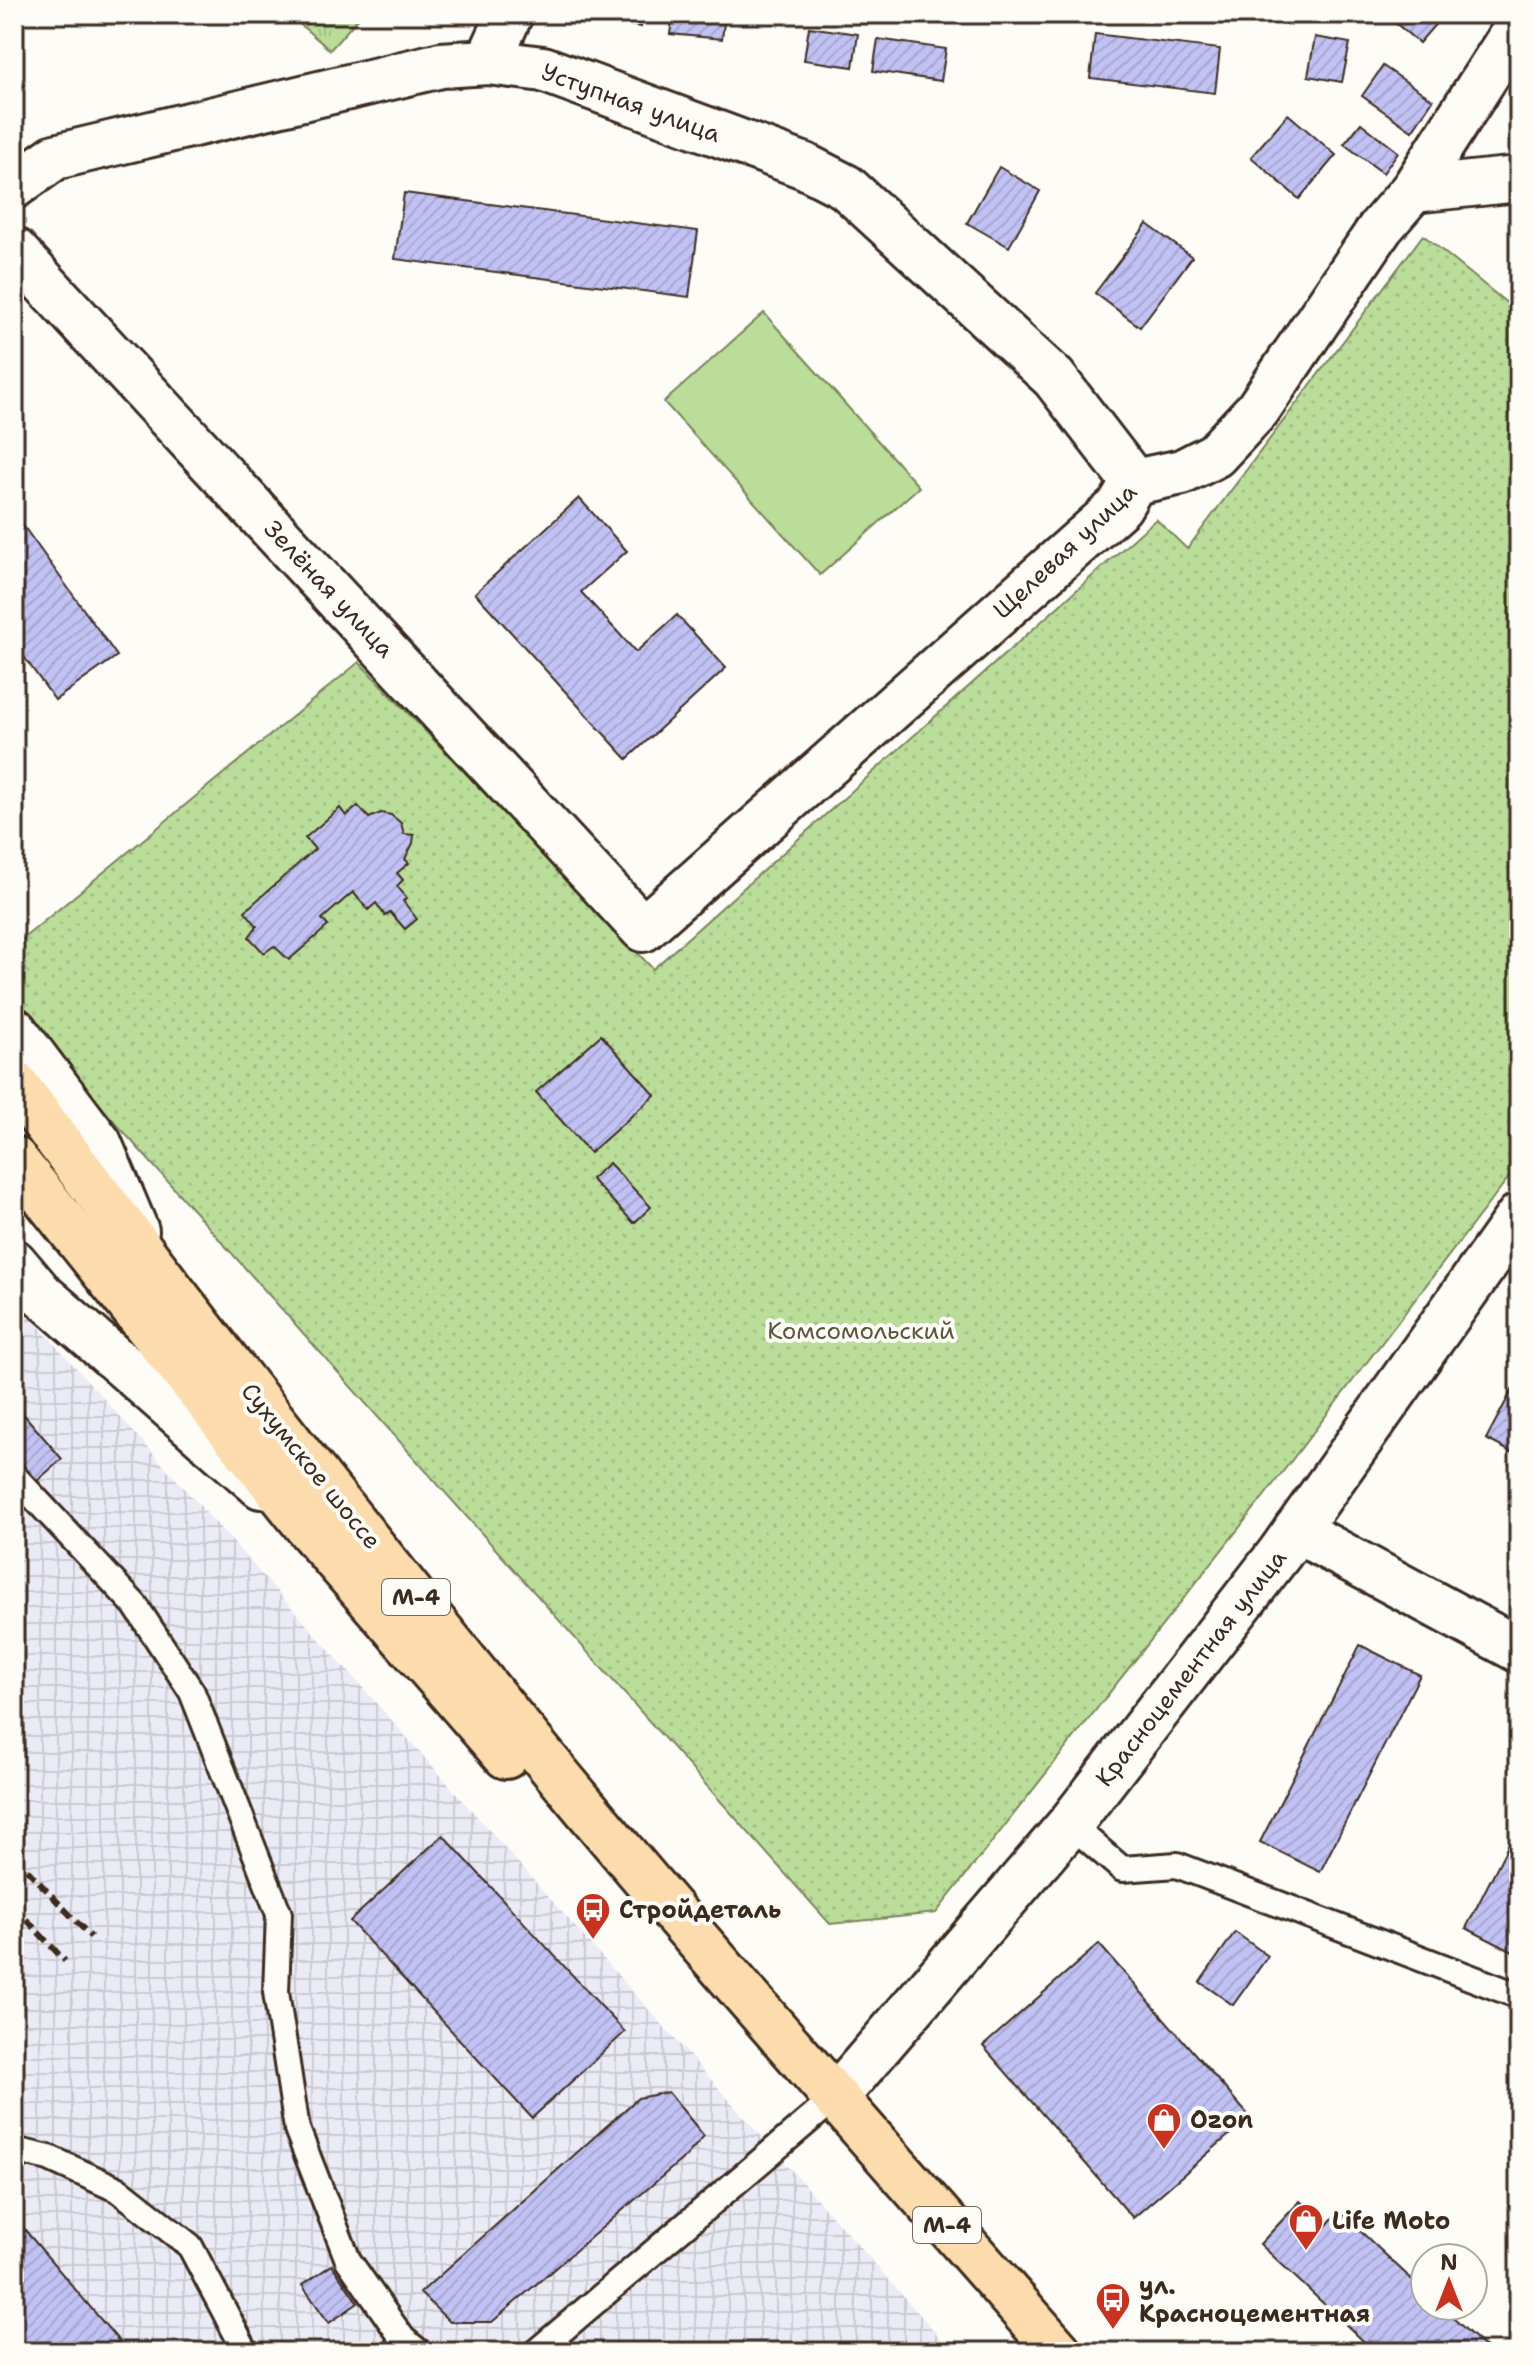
<svg xmlns="http://www.w3.org/2000/svg" width="1533" height="2366" viewBox="0 0 1533 2366" font-family="'Shantell Sans',sans-serif">
	<style>
		.industrial { fill: url(#industrial-grid) }
		.grass { fill: url(#grass-tufts); stroke: #7a845c; stroke-width: 2 }
		.park { fill: url(#park-dots); stroke: #7a845c; stroke-width: 2 }
		.garden { fill: #bade99; stroke: #7a845c; stroke-width: 2 }
		.building { fill: url(#building-hatch); stroke: #3b2a1e; stroke-width: 2 }
		.lines { fill: none; stroke-linecap: round; stroke-linejoin: round }
		.lane-casing { stroke: #3b2a1e; stroke-width: 30 }
		.street-casing { stroke: #3b2a1e; stroke-width: 50 }
		.highway-casing { stroke: #3b2a1e; stroke-width: 50 }
		.lane { stroke: #fdfcf7; stroke-width: 24 }
		.street { stroke: #fdfcf7; stroke-width: 44 }
		.highway { stroke: #fcdcac; stroke-width: 44 }
		.rail { stroke: #3b2a1e; stroke-width: 6; stroke-dasharray: 12 6; stroke-linecap: butt }
		.labels { text-anchor: middle; dominant-baseline: central; stroke-width: 8; stroke-linejoin: round; paint-order: stroke }
		.shield { fill: #fdfcf7; stroke: #75695f; stroke-width: 2 }
		.shield-label { font-size: 22px; font-weight: bold; fill: #3b2a1e }
		.street-label { font-size: 24px; fill: #3b2a1e; stroke: #fdfcf7 }
		.park-label { font-size: 24px; fill: #5b573d; stroke: #fdfcf7 }
		.poi-label { font-size: 24px; font-weight: bold; fill: #3b2a1e; stroke: #fdfcf7; text-anchor: start }
	</style>
	<defs>
		<pattern id="industrial-grid" width="8" height="8" patternUnits="userSpaceOnUse" patternTransform="scale(2)"><rect width="8" height="8" fill="#ebebf6"/><path d="M0 4h8M4 0v8" fill="none" stroke="#cacad2"/></pattern>
		<pattern id="grass-tufts" width="24" height="20" patternUnits="userSpaceOnUse" patternTransform="scale(2)"><rect width="24" height="20" fill="#bade99"/><path d="M3 7l-1-3M5 7V3M7 7l1-3M15 17l-1-3M17 17v-4M19 17l1-3" fill="none" stroke="#a1bf83"/></pattern>
		<pattern id="park-dots" width="8" height="8" patternUnits="userSpaceOnUse" patternTransform="scale(2)"><rect width="8" height="8" fill="#bade99"/><path d="M2 2h.1M6 6h.1" fill="none" stroke="#a1bf83" stroke-width="1.8" stroke-linecap="round"/></pattern>
		<pattern id="building-hatch" width="6" height="6" patternUnits="userSpaceOnUse" patternTransform="scale(2)"><rect width="6" height="6" fill="#c1c2f4"/><path d="M-1 1l2-2M0 6l6-6M5 7l2-2" fill="none" stroke="#a7a7d1"/></pattern>
	</defs>
	<rect width="100%" height="100%" fill="#fdfcf7"/>
	<filter id="ink" filterUnits="userSpaceOnUse"><feTurbulence type="fractalNoise" baseFrequency=".0125" numOctaves="2"/><feDisplacementMap in="SourceGraphic" scale="16" xChannelSelector="R" yChannelSelector="G"/><feConvolveMatrix kernelMatrix="1 2 1 2 8 2 1 2 1" color-interpolation-filters="sRGB"/></filter>
	<g filter="url(#ink)">
		<path class="industrial" d="M14 1299 266 1579 953 2352H14Z"/>
		<path class="grass" d="M288 14H362L330 50Z"/>
		<path class="park" d="M1423 235 1519 313V1164L1265 1495 936 1913 830 1924 14 1009V946L359 662 653 969 1156 519 1187 549Z"/>
		<path class="garden" d="M764 313 919 487 820 575 664 402Z"/>
		<g class="building">
			<path d="M605 14H643L641 27 604 20Z"/>
			<path d="M673 14H725L722 39 670 34Z"/>
			<path d="M1385 14H1444L1419 43Z"/>
			<path d="M809 27 858 34 853 67 804 60Z"/>
			<path d="M1095 34 1220 49 1215 93 1090 78Z"/>
			<path d="M1315 37 1350 43 1342 82 1308 76Z"/>
			<path d="M878 39 946 49 941 81 873 71Z"/>
			<path d="M1383 66 1433 100 1412 131 1362 96Z"/>
			<path d="M1288 114 1336 155 1299 199 1251 157Z"/>
			<path d="M1361 123 1398 152 1383 173 1344 144Z"/>
			<path d="M999 167 1040 191 1009 247 967 223Z"/>
			<path d="M404 193 698 231 689 297 395 259Z"/>
			<path d="M1147 224 1192 257 1140 327 1095 293Z"/>
			<path d="M579 498 627 551 581 592 636 652 677 615 726 668 627 759 475 593Z"/>
			<path d="M14 513 117 656 55 700 14 643Z"/>
			<path d="M358 806 369 818 381 813 391 815 401 823 404 834 414 835 413 843 405 859 409 863 397 873 403 880 397 886 407 898 403 901 417 919 405 929 390 912 385 916 376 903 368 910 353 892 322 919 328 926 289 960 274 946 264 953 249 937 257 926 245 911 315 849 305 838 340 808 346 816Z"/>
			<path d="M601 1035 655 1095 590 1153 536 1092Z"/>
			<path d="M609 1163 651 1207 634 1223 591 1179Z"/>
			<path d="M1519 1377V1456L1486 1439Z"/>
			<path d="M14 1403 62 1459 14 1501Z"/>
			<path d="M1360 1645 1420 1675 1320 1872 1260 1842Z"/>
			<path d="M1519 1824V1955L1466 1928Z"/>
			<path d="M443 1835 625 2032 532 2118 350 1921Z"/>
			<path d="M1235 1932 1268 1956 1233 2005 1200 1982Z"/>
			<path d="M1099 1944 1250 2117 1133 2218 983 2046Z"/>
			<path d="M668 2092 704 2136 687 2155 492 2322H450L420 2293 638 2098Z"/>
			<path d="M1300 2201 1326 2226 1339 2211 1425 2292V2306H1440L1490 2352H1375L1260 2244Z"/>
			<path d="M14 2217 119 2341 105 2352H14Z"/>
			<path d="M332 2265 358 2303 329 2323 302 2285Z"/>
		</g>
		<g class="lines">
			<g class="lane-casing">
				<g id="lane">
					<path d="M14 1476 135 1605 192 1692 279 1914 276 1992 297 2129 348 2260 403 2339 419 2352"/>
					<path d="M1070 1824 1122 1869 1177 1865 1519 1996"/>
					<path d="M14 2150 49 2158 119 2190 190 2246 246 2352"/>
					<path d="M536 2352 835 2098"/>
				</g>
			</g>
			<g class="street-casing">
				<g id="street">
					<path d="M488 62 510 14"/>
					<path d="M14 186 55 157 441 65 488 62 543 69 805 166 846 187 1054 378 1134 482"/>
					<path d="M1413 190 1519 179"/>
					<path d="M14 250 643 929 1120 506 1134 482 1182 472 1215 455 1258 409 1381 227 1413 190 1519 24"/>
					<path d="M14 1030 99 1143 136 1231"/>
					<path d="M14 1262 41 1294 261 1486"/>
					<path d="M1296 1530 1519 1650"/>
					<path d="M835 2098 1070 1824 1280 1553 1519 1216"/>
				</g>
			</g>
			<g class="highway-casing">
				<g id="highway">
					<path d="M14 1082C183 1309 359 1532 539 1752 707 1956 885 2153 1059 2352"/>
					<path d="M14 1159 310 1530 506 1756"/>
				</g>
			</g>
			<use href="#lane" class="lane"/>
			<use href="#street" class="street"/>
			<use href="#highway" class="highway"/>
			<g class="rail">
				<path d="M14 1856 91 1937"/>
				<path d="M14 1906 65 1961"/>
			</g>
		</g>
	</g>
	<defs>
		<g id="bus-pin" transform="scale(1.8)"><path d="M0 17L-7.5 6A9.5 9.5 0 1 1 7.5 6Z" fill="#c8321e" stroke="#fdfcf7"/><path d="M-5-6H5V4H4V6H2V4H-2V6H-4V4H-5ZM-3.5-4V0h7V-4ZM-3.5 1.2v1.5H-2V1.2ZM2 1.2v1.5H3.5V1.2Z" fill="#fff"/></g>
		<g id="shop-pin" transform="scale(1.8)"><path d="M0 17L-7.5 6A9.5 9.5 0 1 1 7.5 6Z" fill="#c8321e" stroke="#fdfcf7"/><path d="M-5-2.5h2.3a2.7 3.5 0 0 1 5.4 0H5L5.5 6h-11ZM-1.5-2.5h3a1.5 2.3 0 0 0-3 0Z" fill="#fff"/></g>
	</defs>
	<g fill-rule="evenodd">
		<use href="#bus-pin" x="593" y="1910"/>
		<use href="#shop-pin" x="1164" y="2120"/>
		<use href="#shop-pin" x="1306" y="2221"/>
		<use href="#bus-pin" x="1113" y="2300"/>
	</g>
	<g class="labels">
		<g class="shield">
			<rect x="382" y="1579" width="68" height="36" rx="6"/>
			<rect x="913" y="2207" width="68" height="36" rx="6"/>
		</g>
		<g class="shield-label">
			<text x="416" y="1597">М-4</text>
			<text x="947" y="2225">М-4</text>
		</g>
		<g class="street-label">
			<text transform="translate(631 103) rotate(20)">Уступная улица</text>
			<text transform="translate(1065 551) rotate(-43)">Щелевая улица</text>
			<text transform="translate(329 589) rotate(47)">Зелёная улица</text>
			<text transform="translate(311 1466) rotate(51)">Сухумское шоссе</text>
			<text transform="translate(1191 1668) rotate(-52)">Красноцементная улица</text>
		</g>
		<g class="park-label">
			<text x="861" y="1331">Комсомольский</text>
		</g>
		<g class="poi-label">
			<text x="619" y="1910">Стройдеталь</text>
			<text x="1190" y="2120">Ozon</text>
			<text x="1332" y="2221">Life Moto</text>
			<text x="1139" y="2286">ул.<tspan x="1139" dy="28">Красноцементная</tspan></text>
		</g>
	</g>
	<rect width="1533" height="2366" fill="none" stroke="#fdfcf7" stroke-width="48"/>
	<rect x="24" y="24" width="1485" height="2318" fill="none" stroke="#3b2a1e" stroke-width="3" filter="url(#ink)"/>
	<g transform="translate(1449 2282)"><circle r="38" fill="#fdfcf7" stroke="#afa8a0" stroke-width="2"/>
	<path d="M0-6L14 30L0 20L-14 30Z" fill="#c8321e"/>
	<text y="-12" font-size="22" font-weight="bold" text-anchor="middle" fill="#3b2a1e">N</text>
	</g>
</svg>
